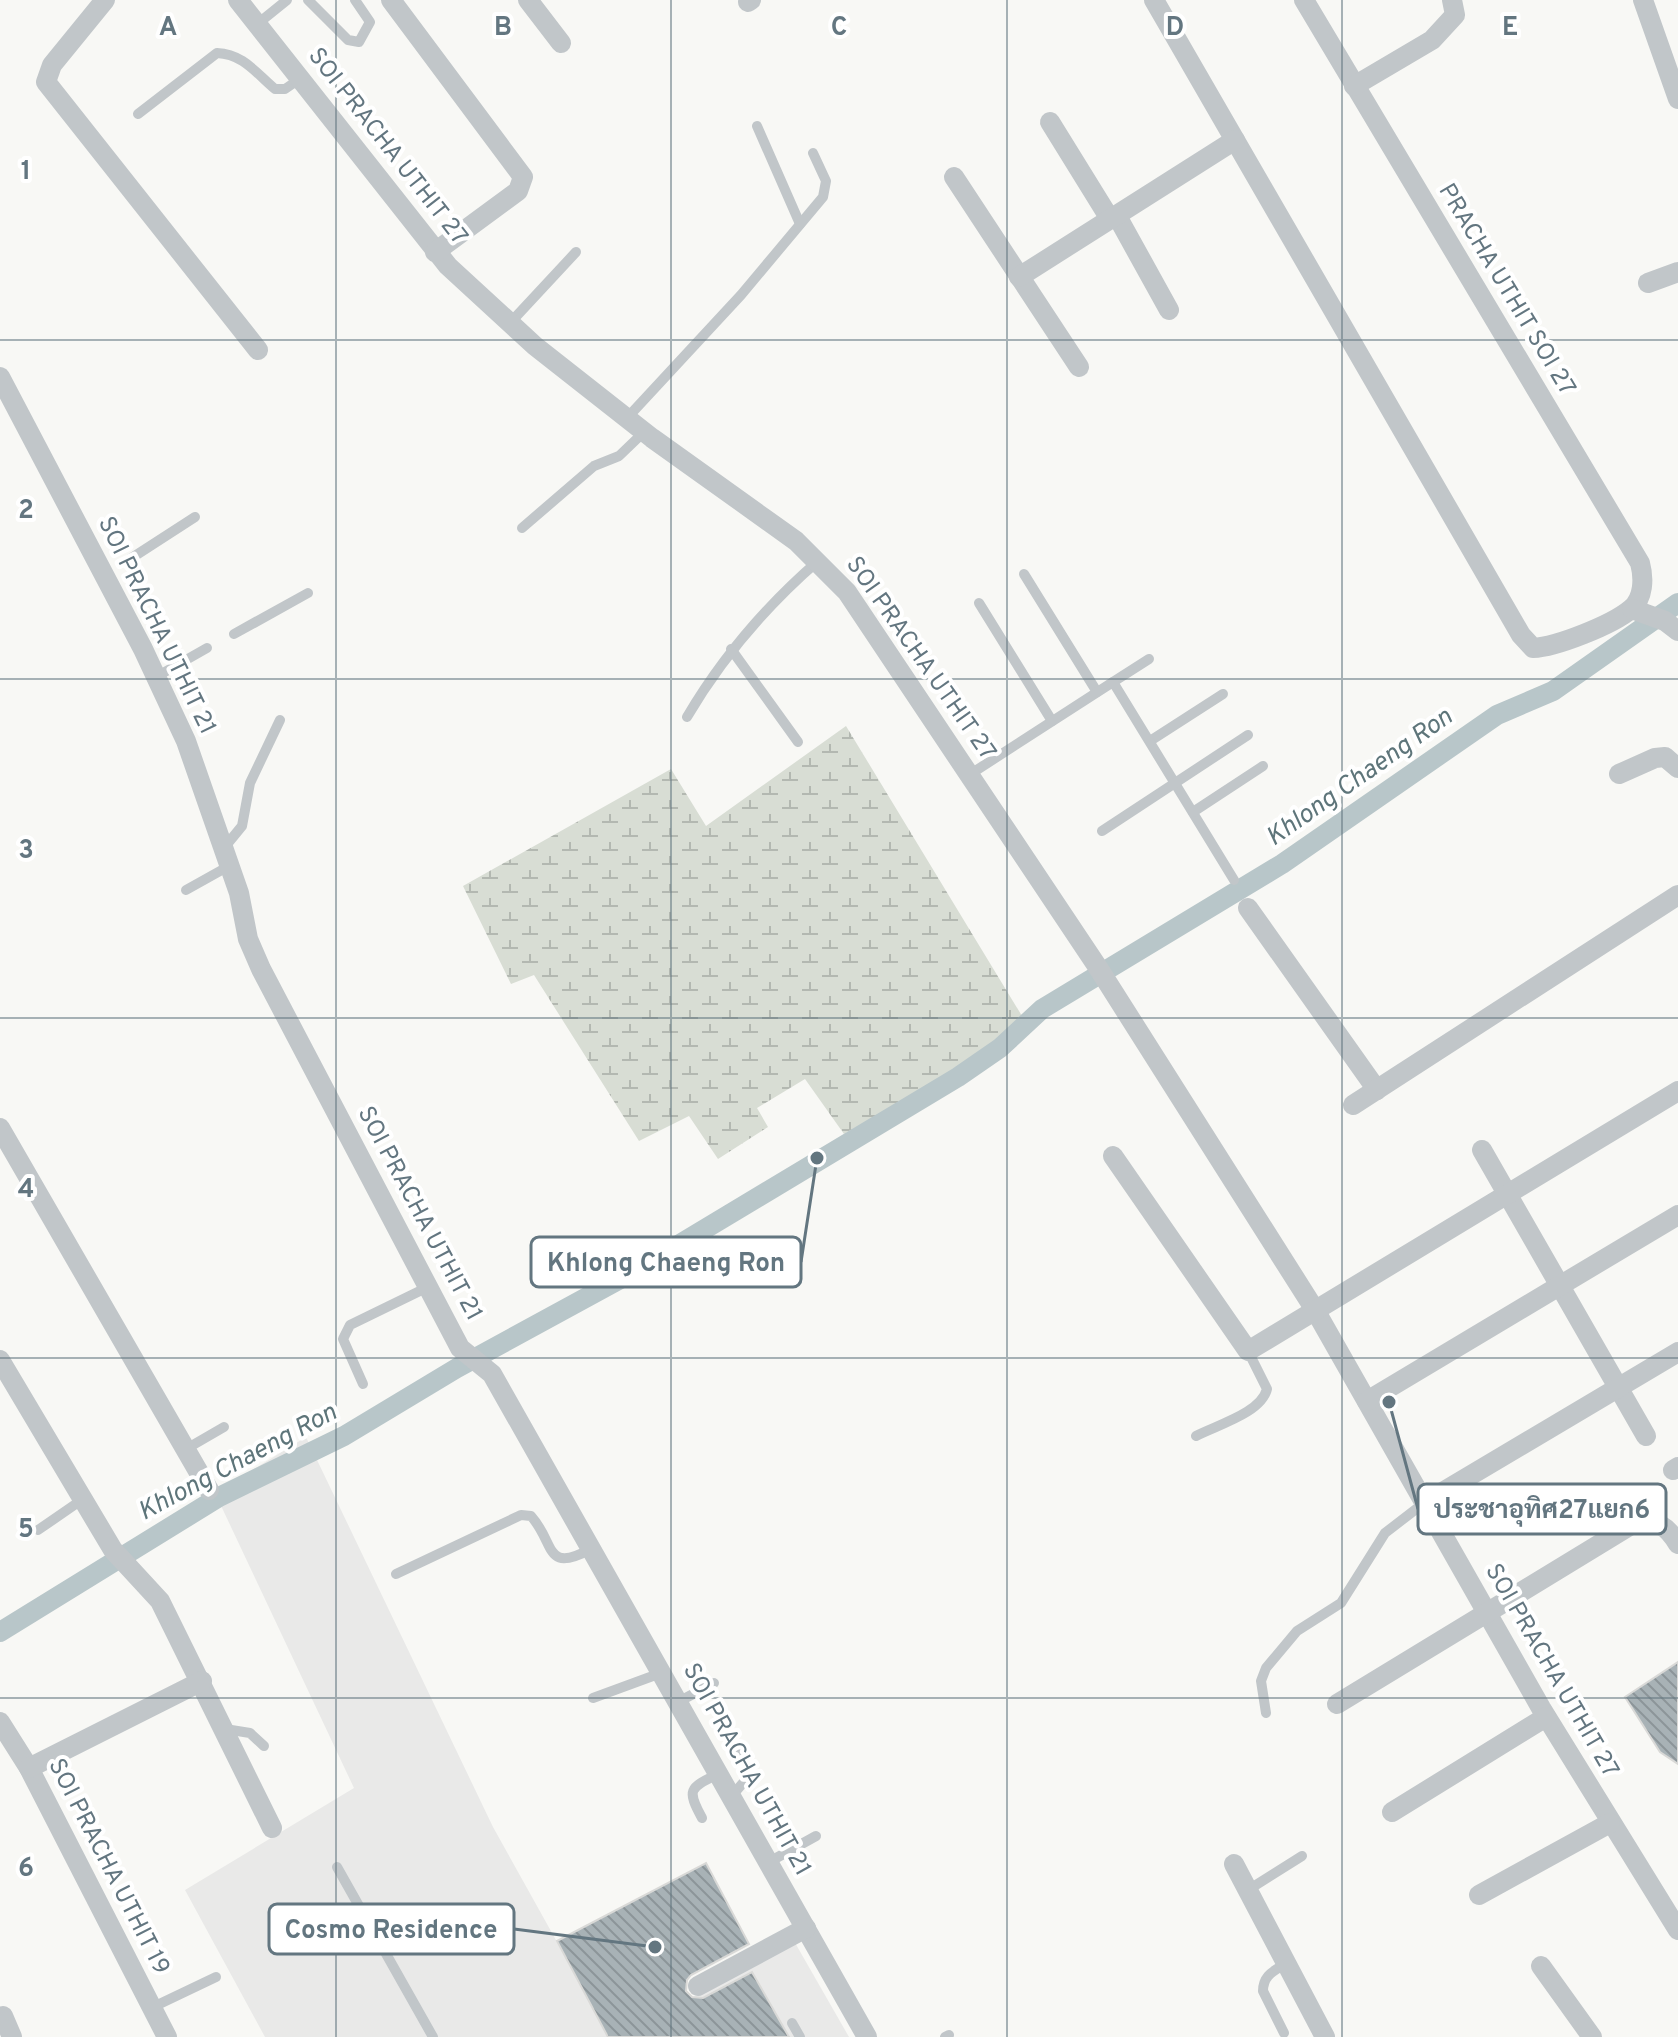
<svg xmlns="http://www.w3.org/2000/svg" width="1678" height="2037" viewBox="0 0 1678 2037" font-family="Overpass,Sarabun,sans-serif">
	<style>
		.built { fill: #e9e9e8 }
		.wetland { fill: url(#wetland-marsh) }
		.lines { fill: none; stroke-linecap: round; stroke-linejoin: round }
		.canal { stroke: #b8c6c9; stroke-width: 20 }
		.building { fill: url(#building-back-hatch); stroke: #d9d9d7; stroke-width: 2 }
		.lane { stroke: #c1c6c9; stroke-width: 10 }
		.street { stroke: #c1c6c9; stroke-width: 20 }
		.grid { fill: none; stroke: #637680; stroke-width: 2; stroke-opacity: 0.55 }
		.labels { text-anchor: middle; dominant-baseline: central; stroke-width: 8; stroke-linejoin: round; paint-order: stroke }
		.street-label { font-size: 24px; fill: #637680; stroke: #fff }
		.water-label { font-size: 26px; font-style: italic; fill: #5e757a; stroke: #fff }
		.grid-label { font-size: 26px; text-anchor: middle; font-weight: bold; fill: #637680; stroke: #fff; stroke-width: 8; stroke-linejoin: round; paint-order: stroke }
		.leader { fill: none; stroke: #637680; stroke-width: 3 }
		.callout-dot { fill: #637680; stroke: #fff; stroke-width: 3 }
		.callout { fill: #fff; stroke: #637680; stroke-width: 3 }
		.callout-label { font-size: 26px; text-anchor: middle; font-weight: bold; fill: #637680 }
	</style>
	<defs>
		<pattern id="wetland-marsh" width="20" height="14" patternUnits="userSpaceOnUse" patternTransform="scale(2)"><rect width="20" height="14" fill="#d8ddd4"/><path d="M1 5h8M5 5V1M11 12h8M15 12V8" fill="none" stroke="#b3b8b1"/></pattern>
		<pattern id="building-back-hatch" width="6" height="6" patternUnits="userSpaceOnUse" patternTransform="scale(2)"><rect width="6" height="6" fill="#a8b2b6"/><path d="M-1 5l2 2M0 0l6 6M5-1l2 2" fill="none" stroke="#8c9599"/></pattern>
	</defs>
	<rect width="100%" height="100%" fill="#f8f8f5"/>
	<g class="built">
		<path d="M306 1437 493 1827 610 2037H265L185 1890 354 1788 215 1493Z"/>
		<path d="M794 1941 849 2037H623Z"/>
	</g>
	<path class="wetland" d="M846 726 1022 1016C998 1062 891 1108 844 1134L805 1079 757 1108 768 1127 718 1159 689 1116 639 1141 534 975 511 984 463 886 671 769 706 826Z"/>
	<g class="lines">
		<path class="canal" d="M0 1632 219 1497 344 1436 457 1368 635 1271 958 1077 1000 1048 1042 1009 1282 864 1497 715 1553 691 1678 603"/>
	</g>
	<g class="building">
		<path d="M1678 1662V1764L1660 1752 1625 1697Z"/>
		<path d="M706 1863 749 1944 691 1975 687 1980 686 1991 692 1997 703 1998 752 1972 789 2037H608L557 1941Z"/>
	</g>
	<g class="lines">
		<g class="lane">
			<path d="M308 0 348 40 359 42 370 22 355 0"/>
			<path d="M256 25 287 0"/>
			<path d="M138 114 217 53C243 54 256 73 275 89H285L301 78"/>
			<path d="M757 126 800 224"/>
			<path d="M510 323 576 252"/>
			<path d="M627 418 741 295 823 197 826 181 813 153"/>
			<path d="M522 528 594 466 619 456 644 432"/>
			<path d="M127 561 195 517"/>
			<path d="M1024 574 1097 692"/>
			<path d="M979 603 1052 721"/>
			<path d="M234 634 308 593"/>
			<path d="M731 649 798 742"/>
			<path d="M156 677 207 648"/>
			<path d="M1113 682 1149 659"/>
			<path d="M687 717C723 656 765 607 818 561"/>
			<path d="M1150 741 1223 694"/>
			<path d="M969 775 1113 682 1234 880"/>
			<path d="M1193 812 1263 766"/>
			<path d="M1102 831 1248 735"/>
			<path d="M224 848 242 826 250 783 280 720"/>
			<path d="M186 890 229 866"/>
			<path d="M363 1384 343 1339 350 1325 428 1287"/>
			<path d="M1196 1436C1217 1425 1261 1413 1267 1389L1248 1351"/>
			<path d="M186 1449 224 1427"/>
			<path d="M38 1530 83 1499"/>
			<path d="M396 1574 521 1515 531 1516C556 1544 544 1574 591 1549"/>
			<path d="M593 1698 661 1673"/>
			<path d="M678 1702 714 1683"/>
			<path d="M1266 1713 1261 1681 1266 1668 1297 1631 1341 1603 1385 1533 1424 1503"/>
			<path d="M721 1719 748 1777 731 1797"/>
			<path d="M225 1729 250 1733 264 1746"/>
			<path d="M702 1818C686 1789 690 1788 718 1774"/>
			<path d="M769 1862 816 1836"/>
			<path d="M337 1867 433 2037"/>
			<path d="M1248 1890 1302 1856"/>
			<path d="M151 2008 216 1977"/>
			<path d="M792 2023 800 2037"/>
			<path d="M1284 2033 1263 1991C1263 1975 1274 1971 1286 1963"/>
			<path d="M945 2037 949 2035"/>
		</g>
		<g class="street">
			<path d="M105 0 52 65 46 82 258 350"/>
			<path d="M238 0 448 266 535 346 652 438 796 541 847 592 1097 966 1315 1310 1541 1708 1678 1930"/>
			<path d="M391 0 523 177 518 191 435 252"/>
			<path d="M528 0 561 43"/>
			<path d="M1154 0 1521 635 1533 648C1556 647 1612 625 1631 609 1644 598 1644 578 1640 563L1304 0"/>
			<path d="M1643 0 1678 99"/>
			<path d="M748 2 751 0"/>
			<path d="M1354 86 1432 40 1455 15 1452 0"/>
			<path d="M1050 122 1110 219"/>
			<path d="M954 177 1079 367"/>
			<path d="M1117 216 1169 310"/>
			<path d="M1019 277 1235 140"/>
			<path d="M1648 283 1678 272"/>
			<path d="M0 377 143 649 186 741 239 893 248 939 261 969 460 1348 492 1374 867 2037"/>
			<path d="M1632 609 1665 621 1678 631"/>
			<path d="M1619 774 1655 758 1665 757 1678 768"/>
			<path d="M1248 908 1377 1090"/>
			<path d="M1353 1105 1678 895"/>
			<path d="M0 1128 209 1490"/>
			<path d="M1482 1150 1646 1436"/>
			<path d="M1113 1156 1248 1351 1678 1091"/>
			<path d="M0 1360 113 1550 160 1601 272 1828"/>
			<path d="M1367 1401 1678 1215"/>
			<path d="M1673 1470 1678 1467"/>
			<path d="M1424 1503 1678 1352"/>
			<path d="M1337 1704 1636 1522C1657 1519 1667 1526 1678 1544"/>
			<path d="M0 1722 29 1768 167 2037"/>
			<path d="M29 1768 202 1681"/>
			<path d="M1392 1812 1546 1717"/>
			<path d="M1234 1864 1325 2037"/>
			<path d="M1479 1895 1610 1823"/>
			<path d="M1541 1966 1592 2037"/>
			<path d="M698 1986 806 1928"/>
			<path d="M3 2016 12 2037"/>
		</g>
	</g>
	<path class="grid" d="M336 0V2037M671 0V2037M1007 0V2037M1342 0V2037M0 340H1678M0 679H1678M0 1018H1678M0 1358H1678M0 1698H1678"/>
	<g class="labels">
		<g class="street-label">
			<text transform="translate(387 147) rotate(52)">SOI PRACHA UTHIT 27</text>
			<text transform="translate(1506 290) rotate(59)">PRACHA UTHIT SOI 27</text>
			<text transform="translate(156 626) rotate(64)">SOI PRACHA UTHIT 21</text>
			<text transform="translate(920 659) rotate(55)">SOI PRACHA UTHIT 27</text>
			<text transform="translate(419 1214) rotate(62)">SOI PRACHA UTHIT 21</text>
			<text transform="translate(1551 1671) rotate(60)">SOI PRACHA UTHIT 27</text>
			<text transform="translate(746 1770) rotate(61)">SOI PRACHA UTHIT 21</text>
			<text transform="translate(108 1867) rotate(63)">SOI PRACHA UTHIT 19</text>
		</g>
		<g class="water-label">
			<text transform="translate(1360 778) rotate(-35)">Khlong Chaeng Ron</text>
			<text transform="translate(238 1463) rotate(-28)">Khlong Chaeng Ron</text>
		</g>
	</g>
	<g class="grid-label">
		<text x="168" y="35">A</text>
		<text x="503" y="35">B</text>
		<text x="839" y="35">C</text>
		<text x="1175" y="35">D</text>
		<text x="1510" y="35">E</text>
		<text x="26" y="179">1</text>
		<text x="26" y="518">2</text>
		<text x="26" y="858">3</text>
		<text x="26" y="1197">4</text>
		<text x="26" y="1537">5</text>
		<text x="26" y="1876">6</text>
	</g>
	<path class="leader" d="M817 1158L801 1262M1389 1402L1418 1509M655 1947L514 1929"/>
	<g class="callout-dot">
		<circle cx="817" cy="1158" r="8"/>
		<circle cx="1389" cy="1402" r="8"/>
		<circle cx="655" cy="1947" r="8"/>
	</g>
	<g class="callout">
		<rect x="531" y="1237" width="270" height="50" rx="8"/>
		<rect x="1418" y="1484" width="248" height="50" rx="8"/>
		<rect x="269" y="1904" width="245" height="50" rx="8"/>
	</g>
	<g class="callout-label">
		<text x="666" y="1271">Khlong Chaeng Ron</text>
		<text x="1542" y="1518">ประชาอุทิศ27แยก6</text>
		<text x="391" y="1938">Cosmo Residence</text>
	</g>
</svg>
